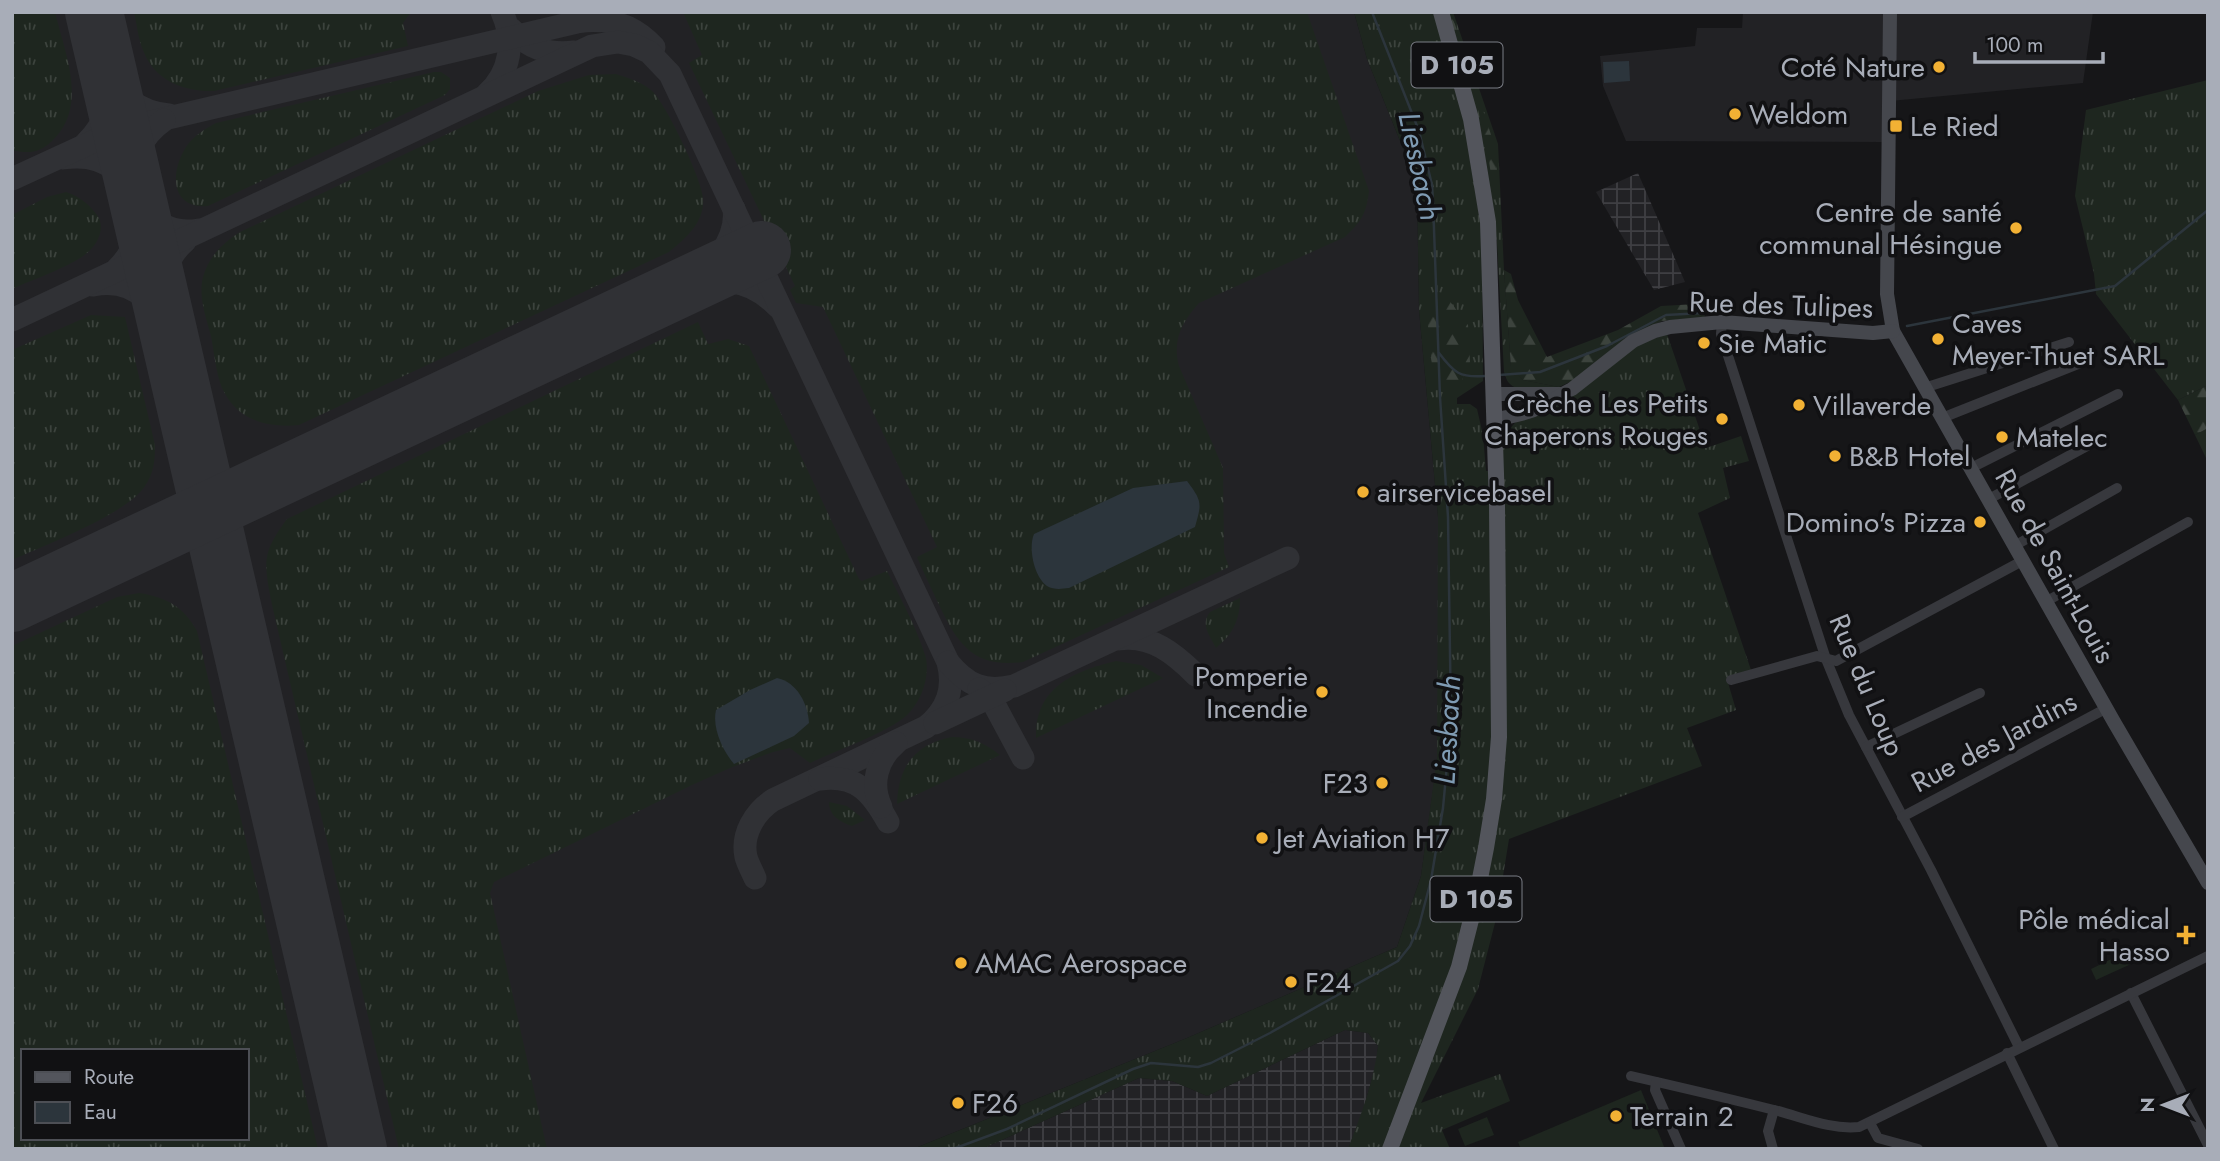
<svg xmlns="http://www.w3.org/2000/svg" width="2220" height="1161" viewBox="0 0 2220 1161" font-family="Jost,sans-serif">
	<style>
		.built { fill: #222225; fill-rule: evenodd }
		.industrial { fill: url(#industrial-grid) }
		.grass { fill: url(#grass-tufts); fill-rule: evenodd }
		.forest { fill: url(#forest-firs) }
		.garden { fill: #1e261f }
		.water { fill: #2c353c }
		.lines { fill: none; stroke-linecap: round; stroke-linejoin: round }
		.stream { stroke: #2c353c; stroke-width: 2.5 }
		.taxiway { stroke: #303135; stroke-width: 23 }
		.runway { stroke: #303135; stroke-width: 58 }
		.street { stroke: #37383d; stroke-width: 10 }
		.secondary { stroke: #45474d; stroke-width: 14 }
		.primary { stroke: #53555c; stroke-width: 16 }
		.poi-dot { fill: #f2b134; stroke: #111113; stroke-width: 2.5 }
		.labels { text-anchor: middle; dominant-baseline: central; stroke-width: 7; stroke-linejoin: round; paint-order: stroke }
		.shield { fill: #111113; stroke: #7b7e86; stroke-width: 2 }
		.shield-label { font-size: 26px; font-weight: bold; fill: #a8adb8 }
		.poi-label { font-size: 28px; fill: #a8adb8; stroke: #111113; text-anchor: start }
		.street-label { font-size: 28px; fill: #a8adb8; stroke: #111113 }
		.water-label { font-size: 30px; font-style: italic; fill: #7f9bb3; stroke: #111113 }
	</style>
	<defs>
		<pattern id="industrial-grid" width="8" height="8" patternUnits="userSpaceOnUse" patternTransform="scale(1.75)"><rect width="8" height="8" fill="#222225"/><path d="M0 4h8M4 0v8" fill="none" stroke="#3f3f43"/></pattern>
		<pattern id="grass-tufts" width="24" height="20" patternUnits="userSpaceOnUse" patternTransform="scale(1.75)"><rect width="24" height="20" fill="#1e261f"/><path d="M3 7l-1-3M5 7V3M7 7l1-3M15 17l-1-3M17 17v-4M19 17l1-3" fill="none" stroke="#3c433d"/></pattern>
		<pattern id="forest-firs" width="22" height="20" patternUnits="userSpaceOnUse" patternTransform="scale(1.75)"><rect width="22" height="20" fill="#1e261f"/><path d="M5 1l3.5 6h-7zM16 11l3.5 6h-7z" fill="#3c433d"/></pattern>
	</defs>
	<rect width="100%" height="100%" fill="#161618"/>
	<g class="built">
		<path d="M12 12H1354L1367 59 1417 183 1419 310 1438 517V754L1421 876 1397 947 1187 1038 913 1149H12ZM23 1051H247V1138H23Z"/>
		<path d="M1743 12H2093L2083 83 1890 101 1883 142 1626 141 1603 86 1600 56 1695 46 1697 28H1742Z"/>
	</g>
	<g class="industrial">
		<path d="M1638 173 1685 282 1654 290 1596 192Z"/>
		<path d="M1345 1030 1368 1033 1378 1046 1376 1065 1361 1117 1348 1149H982L1139 1078 1172 1081 1207 1096Z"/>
	</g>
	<g class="grass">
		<path d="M12 12H55C65 54 89 107 52 141 40 153 28 154 12 150Z"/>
		<path d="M134 12H411L403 23 408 46 214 91C185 92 154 81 143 50 138 38 137 25 134 12Z"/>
		<path d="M683 12H1307L1369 191C1366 214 1362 221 1345 237L1199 303C1182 322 1172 340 1179 366L1223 468 1224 553 1229 567 1023 662C976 668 959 647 940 607 932 590 924 573 917 557L937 547 823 307 796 303 790 290 795 286 689 63 702 55Z"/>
		<path d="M1354 12H1435L1465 121 1482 234 1483 381 1457 398V404H1470L1477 409 1483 435 1486 471H1502C1502 447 1500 437 1518 420L1634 346 1667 334 1706 448 1741 436 1749 461 1723 468 1730 498 1698 513 1751 670 1727 679 1736 710 1687 728 1702 766 1509 839 1496 919 1478 989 1421 1103 1500 1074 1510 1101 1442 1130 1450 1149H1348C1361 1115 1374 1081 1378 1046L1368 1033 1345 1030 1207 1096 1172 1081 1139 1078 982 1149H913L1187 1038 1397 947 1421 876 1437 757 1438 517 1419 310 1417 183 1367 59Z"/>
		<path d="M1446 12H1453L1498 144 1504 270 1511 367 1523 380 1559 387C1546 391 1520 395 1509 383 1506 380 1506 376 1504 372L1497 243 1481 142Z"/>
		<path d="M434 72H441L450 78V89L445 95 208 206C170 209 170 172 186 147 193 136 205 129 216 123Z"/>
		<path d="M616 74C628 78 642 82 651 90 665 101 702 180 703 198 705 222 686 238 669 252L299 425C268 428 237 421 222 388 216 373 214 352 211 336 206 317 198 296 203 277 209 256 223 243 240 232L538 91 589 75Z"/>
		<path d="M2208 80V385L2178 400 2096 294 2094 274 2075 196 2086 110Z"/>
		<path d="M66 192C79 196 89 204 97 215 106 227 98 244 87 253 72 266 32 280 12 289V215L47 197Z"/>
		<path d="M91 315 125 317 155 445C155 460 154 473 145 486 127 514 45 545 12 560V350Z"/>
		<path d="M698 322 708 344 728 339 749 346 859 579 862 581 887 571C900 598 916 626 925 655 931 674 922 701 907 715 889 732 835 751 810 763L790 748 773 752 730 768 692 785 494 882 490 893 547 1149H399L272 605C264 563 261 554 287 519Z"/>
		<path d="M2208 428V462L2195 435Z"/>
		<path d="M139 593C166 597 184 607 197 631L318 1149H12V646L117 597ZM23 1051H247V1138H23Z"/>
		<path d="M1240 598C1240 620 1233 634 1216 648 1210 636 1200 624 1210 612Z"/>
		<path d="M1116 661 1141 665 1163 678 1036 738C1034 688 1074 671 1116 661Z"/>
		<path d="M952 737C971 737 985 743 1000 755L897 804C898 768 914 744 952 737Z"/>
		<path d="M829 802 847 806 865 820 852 826C840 822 829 816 829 802Z"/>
	</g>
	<g class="forest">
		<path d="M1448 12H1451L1495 147 1497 180 1494 181 1491 175 1487 147 1475 97Z"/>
		<path d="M1504 270 1511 274 1518 300 1547 357 1618 330 1661 306 1697 304 1702 307 1705 316 1703 318 1662 321 1631 337 1574 380 1559 387 1523 380 1511 368Z"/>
		<path d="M1448 299 1468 325 1470 362 1459 387 1445 389 1433 375 1427 317 1430 301Z"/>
		<path d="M2208 385V428L2195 435 2178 400Z"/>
	</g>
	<g class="garden">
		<path d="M2136 947 2142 959 2096 980 2091 969Z"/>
		<path d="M1641 1090 1665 1149H1521L1518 1142Z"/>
		<path d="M1487 1117 1494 1135 1465 1146 1458 1129Z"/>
	</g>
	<g class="water">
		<path d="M1629 61 1630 81 1604 83 1603 62Z"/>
		<path d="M1187 481C1202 501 1202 503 1195 527L1069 588C1061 589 1054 590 1047 586 1034 577 1028 548 1034 534L1133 488Z"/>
		<path d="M777 678C797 682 808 704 809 723L794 736 734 764C722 750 712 727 716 710L750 690Z"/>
	</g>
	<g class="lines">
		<g class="stream">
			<path d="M1907 326 2115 286 2208 210"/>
			<path d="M1439 353C1454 373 1460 378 1485 376"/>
			<path d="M1499 375 1540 372 1607 346 1666 315 1703 313"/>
			<path d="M953 1149 1007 1129 1133 1069 1151 1063 1198 1067 1211 1063 1270 1033 1398 961 1410 946 1419 926 1431 880 1443 808 1451 722 1448 517 1440 397 1433 201 1432 185 1419 131 1372 12"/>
		</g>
		<g class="taxiway">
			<path d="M511 29C529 49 549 55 574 52"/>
			<path d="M107 67C119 95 137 112 169 115"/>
			<path d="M487 94C511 72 515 41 502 12"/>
			<path d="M86 143C107 123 111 101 109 73"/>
			<path d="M63 158C110 151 127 177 141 215"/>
			<path d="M12 179 101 138 134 126 577 22C606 17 633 24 654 47"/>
			<path d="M135 186C132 158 140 137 164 120"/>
			<path d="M139 198C151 222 172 235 199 230"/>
			<path d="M118 268C137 249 141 227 137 200"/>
			<path d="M93 285C135 276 159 306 171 342"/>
			<path d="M686 285C711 272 738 239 734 209"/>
			<path d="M676 291C715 277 748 275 778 307"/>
			<path d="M165 316C161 287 161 262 185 241"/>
			<path d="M12 320 592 46 618 42 634 45 649 52 670 74 948 662C955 689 947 710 926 727L773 800C755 812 741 834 746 857 748 864 752 871 755 878"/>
			<path d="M1119 639C1151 634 1175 654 1196 675"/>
			<path d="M948 662C967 685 984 693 1014 686L1288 558"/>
			<path d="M979 689 994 704 1023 758"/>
			<path d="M935 723 1005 690"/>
			<path d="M820 779C857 774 872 793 888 822"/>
			<path d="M881 807C870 784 877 759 896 743"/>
		</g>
		<g class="runway">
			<path d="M94 12 358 1149"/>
			<path d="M12 603 762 250"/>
		</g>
		<g class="street">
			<path d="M1722 322 1721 334 1826 659 1849 715 1931 870 2019 1047"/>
			<path d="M1924 388 2069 342"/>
			<path d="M1942 418 2088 360"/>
			<path d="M1971 468 2118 394"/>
			<path d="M1989 499 2087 446"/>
			<path d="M2016 545 2117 488"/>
			<path d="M2047 601 2188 522"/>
			<path d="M1731 680 1817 656 1836 661 2024 560"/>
			<path d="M1866 747 1980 693"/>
			<path d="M1902 817 2107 708"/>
			<path d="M2131 993 2208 1145"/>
			<path d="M2007 1053 2054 1149"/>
			<path d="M1631 1076C1679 1087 1727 1098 1774 1110 1802 1117 1830 1130 1859 1127L2208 956"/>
			<path d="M1656 1082 1655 1090 1681 1149"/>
			<path d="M1870 1123 1878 1138 1918 1149"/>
			<path d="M1773 1149 1768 1131 1774 1110"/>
		</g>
		<g class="secondary">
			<path d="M1890 12 1887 294 1893 331 2114 722 2208 883"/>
			<path d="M1493 394H1560"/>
			<path d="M1494 419C1511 417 1527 414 1543 406 1553 401 1561 394 1572 389L1633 341 1655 331 1670 327 1722 322 1873 333 1893 331"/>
		</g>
		<path class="primary" d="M1390 1149 1459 967 1475 904 1486 848 1494 799 1499 737 1497 505 1488 222 1471 119 1441 12"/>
	</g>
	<g class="poi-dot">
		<circle cx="1939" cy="67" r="7"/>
		<circle cx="1735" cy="114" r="7"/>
		<rect x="1889" y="119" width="14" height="14" rx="3.5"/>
		<circle cx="2016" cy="228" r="7"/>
		<circle cx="1938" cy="339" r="7"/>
		<circle cx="1704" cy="343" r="7"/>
		<circle cx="1799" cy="405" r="7"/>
		<circle cx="1722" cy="419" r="7"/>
		<circle cx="2002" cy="437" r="7"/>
		<circle cx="1835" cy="456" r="7"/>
		<circle cx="1363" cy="492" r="7"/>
		<circle cx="1980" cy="522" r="7"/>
		<circle cx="1322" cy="692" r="7"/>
		<circle cx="1382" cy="783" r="7"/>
		<circle cx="1262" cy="838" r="7"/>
		<path d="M2182.5 924.5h7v7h7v7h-7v7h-7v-7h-7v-7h7z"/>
		<circle cx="961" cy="963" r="7"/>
		<circle cx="1291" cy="982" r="7"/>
		<circle cx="958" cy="1103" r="7"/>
		<circle cx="1616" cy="1116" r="7"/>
	</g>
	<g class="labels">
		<g class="shield">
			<rect x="1411.5" y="42.5" width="91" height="45" rx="5"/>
			<rect x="1430.5" y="876.5" width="91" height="45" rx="5"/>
		</g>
		<g class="shield-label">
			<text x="1457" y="65">D 105</text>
			<text x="1476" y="899">D 105</text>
		</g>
		<g class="poi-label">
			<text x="1925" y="67" text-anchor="end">Coté Nature</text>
			<text x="1749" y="114">Weldom</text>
			<text x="1910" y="126">Le Ried</text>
			<text x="2002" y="212" text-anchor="end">Centre de santé<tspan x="2002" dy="32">communal Hésingue</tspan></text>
			<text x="1952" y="323">Caves<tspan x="1952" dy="32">Meyer-Thuet SARL</tspan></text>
			<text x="1718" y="343">Sie Matic</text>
			<text x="1708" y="403" text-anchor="end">Crèche Les Petits<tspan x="1708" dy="32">Chaperons Rouges</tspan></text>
			<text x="1813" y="405">Villaverde</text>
			<text x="2016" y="437">Matelec</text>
			<text x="1849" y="456">B&amp;B Hotel</text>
			<text x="1377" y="492">airservicebasel</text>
			<text x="1966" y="522" text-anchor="end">Domino's Pizza</text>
			<text x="1308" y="676" text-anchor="end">Pomperie<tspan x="1308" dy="32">Incendie</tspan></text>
			<text x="1368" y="783" text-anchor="end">F23</text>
			<text x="1276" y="838">Jet Aviation H7</text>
			<text x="2170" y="919" text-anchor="end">Pôle médical<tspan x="2170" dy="32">Hasso</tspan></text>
			<text x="975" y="963">AMAC Aerospace</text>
			<text x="1305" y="982">F24</text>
			<text x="972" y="1103">F26</text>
			<text x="1630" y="1116">Terrain 2</text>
		</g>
		<g class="street-label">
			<text transform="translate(1781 305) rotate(2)">Rue des Tulipes</text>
			<text transform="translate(2055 566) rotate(61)">Rue de Saint-Louis</text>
			<text transform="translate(1867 685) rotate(67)">Rue du Loup</text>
			<text transform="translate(1994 742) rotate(-28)">Rue des Jardins</text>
		</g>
		<g class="water-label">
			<text transform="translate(1420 166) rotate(78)">Liesbach</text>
			<text transform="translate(1447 730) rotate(-87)">Liesbach</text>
		</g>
	</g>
	<rect width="2220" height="1161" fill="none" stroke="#a8adb8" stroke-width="28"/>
	<rect x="21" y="1049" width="228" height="91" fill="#111113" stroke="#4d4f55" stroke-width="2"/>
	<rect x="35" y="1072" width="35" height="10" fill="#53555c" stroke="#4d4f55" stroke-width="2"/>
	<text x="84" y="1084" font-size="21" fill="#a8adb8">Route</text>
	<rect x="35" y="1102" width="35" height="21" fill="#2c353c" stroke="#4d4f55" stroke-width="2"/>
	<text x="84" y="1119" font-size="21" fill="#a8adb8">Eau</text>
	<g transform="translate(2164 1105) rotate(270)" stroke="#111113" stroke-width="5" paint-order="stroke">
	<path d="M0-5L12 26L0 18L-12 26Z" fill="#a8adb8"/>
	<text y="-10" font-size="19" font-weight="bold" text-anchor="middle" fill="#a8adb8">N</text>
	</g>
	<path d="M1975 52v10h128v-10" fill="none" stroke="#a8adb8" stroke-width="3.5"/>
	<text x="1986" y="52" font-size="21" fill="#a8adb8" stroke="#111113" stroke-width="5" paint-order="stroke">100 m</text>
</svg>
